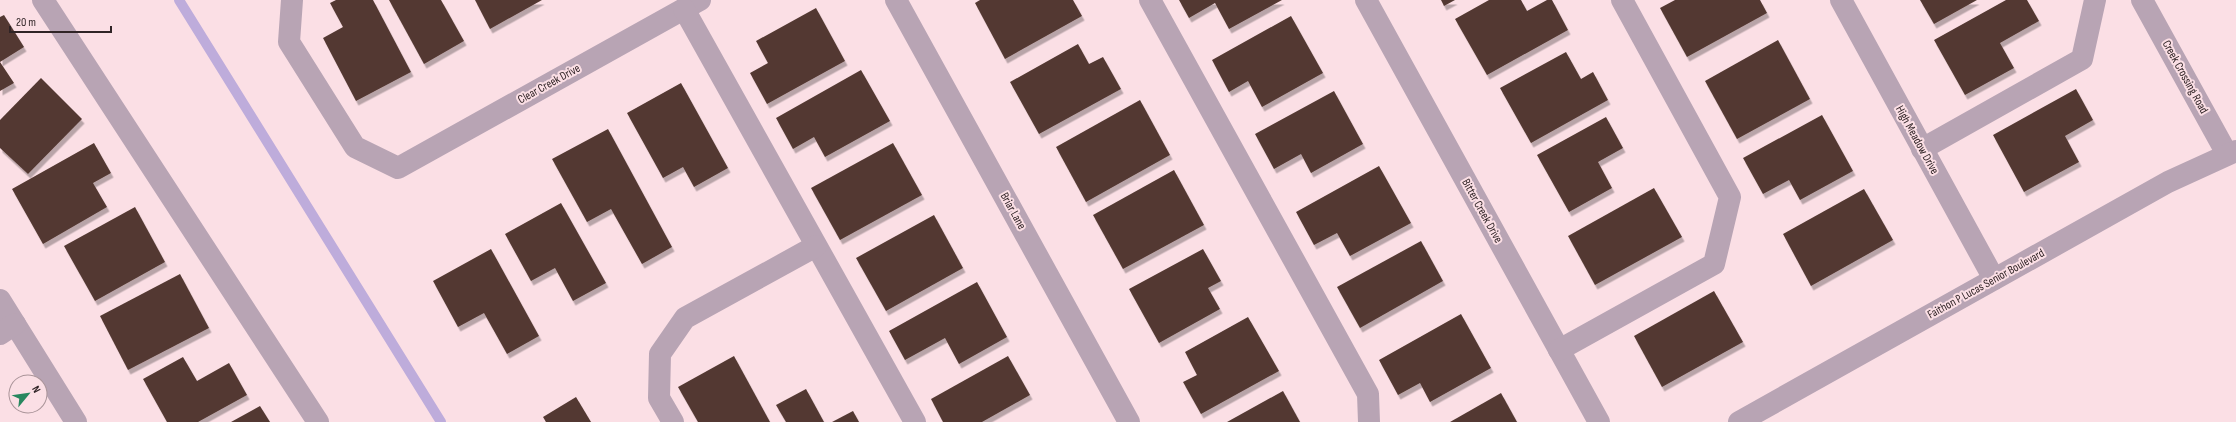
<svg xmlns="http://www.w3.org/2000/svg" width="2236" height="422" viewBox="0 0 2236 422" font-family="'Sofia Sans Condensed',sans-serif">
	<style>
		.lines { fill: none; stroke-linecap: round; stroke-linejoin: round }
		.stream { stroke: #beacdb; stroke-width: 10 }
		.building { fill: #533932; filter: url(#shadow) }
		.minor { stroke: #b8a4b4; stroke-width: 22 }
		.labels { text-anchor: middle; dominant-baseline: central; stroke-width: 4; stroke-linejoin: round; paint-order: stroke }
		.street-label { font-size: 12px; fill: #302426; stroke: #fbdfe5 }
	</style>
	<defs>
		<filter id="shadow"><feDropShadow dx="2.5" dy="4.5" stdDeviation="0" flood-color="#0004"/></filter>
	</defs>
	<rect width="100%" height="100%" fill="#fbdfe5"/>
	<g class="lines">
		<path class="stream" d="M179 0 441 422"/>
	</g>
	<g class="building">
		<path d="M336 0H373L411 72 356 101 323 38 343 27 330 3Z"/>
		<path d="M389 0H441L464 41 424 64Z"/>
		<path d="M475 0H542L490 29Z"/>
		<path d="M980 0H1073L1082 16 1005 59 975 3Z"/>
		<path d="M1179 0H1282L1229 29 1215 3 1189 18Z"/>
		<path d="M1441 0H1455L1444 6Z"/>
		<path d="M1489 0H1521L1527 11 1547 0H1552L1568 30 1487 75 1455 19Z"/>
		<path d="M1675 0H1760L1767 13 1687 57 1660 8Z"/>
		<path d="M1920 0H1977L1934 24Z"/>
		<path d="M2006 0H2027L2039 21 2000 43 2014 68 1965 95 1934 40Z"/>
		<path d="M816 8 845 61 767 104 750 73 768 63 756 41Z"/>
		<path d="M4 15 24 47 0 62 14 83 0 91V17Z"/>
		<path d="M1291 16 1323 73 1262 107 1248 81 1229 92 1212 60Z"/>
		<path d="M1778 40 1810 99 1737 139 1705 81Z"/>
		<path d="M1078 44 1089 64 1103 57 1121 89 1039 134 1010 82Z"/>
		<path d="M1566 52 1581 79 1593 72 1608 100 1531 143 1500 88Z"/>
		<path d="M861 70 890 121 825 157 814 137 793 149 776 118Z"/>
		<path d="M41 78 82 119 28 174 0 148V120Z"/>
		<path d="M681 83 728 168 694 187 683 167 663 178 627 113Z"/>
		<path d="M2076 89 2093 120 2065 136 2079 162 2024 192 1993 135Z"/>
		<path d="M1334 91 1363 144 1311 173 1301 154 1274 169 1255 134Z"/>
		<path d="M1140 100 1170 155 1086 202 1056 147Z"/>
		<path d="M1822 115 1853 171 1800 200 1789 180 1763 194 1743 158Z"/>
		<path d="M1606 117 1623 148 1598 162 1612 188 1569 212 1537 155Z"/>
		<path d="M608 129 672 247 642 264 611 209 587 222 552 159Z"/>
		<path d="M94 143 111 173 93 183 107 207 43 244 12 189Z"/>
		<path d="M893 143 922 195 840 240 811 188Z"/>
		<path d="M1379 166 1411 223 1350 256 1337 233 1314 245 1296 212Z"/>
		<path d="M1174 170 1204 225 1123 269 1093 215Z"/>
		<path d="M1654 188 1682 237 1595 285 1568 236Z"/>
		<path d="M1864 189 1893 240 1811 286 1783 234Z"/>
		<path d="M561 203 606 283 573 301 555 268 531 281 505 234Z"/>
		<path d="M135 207 165 262 95 301 64 246Z"/>
		<path d="M934 215 963 268 886 311 856 258Z"/>
		<path d="M1421 241 1443 281 1360 328 1337 287Z"/>
		<path d="M491 249 539 336 507 354 484 313 458 327 433 281Z"/>
		<path d="M1203 249 1221 281 1208 288 1220 309 1159 343 1129 289Z"/>
		<path d="M180 274 209 328 128 370 100 316Z"/>
		<path d="M977 282 1007 337 959 364 945 338 905 360 889 331Z"/>
		<path d="M1714 291 1743 342 1662 387 1634 336Z"/>
		<path d="M1461 314 1491 368 1430 402 1420 383 1398 395 1379 360Z"/>
		<path d="M1248 317 1279 371 1201 414 1183 382 1197 375 1185 352Z"/>
		<path d="M734 356 770 422H698L678 387Z"/>
		<path d="M1008 356 1030 395 982 422H943L931 399Z"/>
		<path d="M183 357 197 381 229 363 247 395 198 422H167L143 379Z"/>
		<path d="M806 389 824 422H786L776 405Z"/>
		<path d="M1283 391 1300 422H1227Z"/>
		<path d="M1501 393 1517 422H1450Z"/>
		<path d="M576 397 591 422H546L543 417Z"/>
		<path d="M260 406 270 422H231Z"/>
		<path d="M853 411 859 422H832Z"/>
	</g>
	<g class="lines">
		<g class="minor">
			<path d="M43 0 318 422"/>
			<path d="M292 0 289 42 355 147 398 168 700 0"/>
			<path d="M896 0 1129 422"/>
			<path d="M1150 0 1368 394 1369 422"/>
			<path d="M1366 0 1599 422"/>
			<path d="M1841 0 1994 279"/>
			<path d="M2142 0 2227 154"/>
			<path d="M684 9 915 422"/>
			<path d="M1922 149 2082 59 2095 0"/>
			<path d="M0 300 76 422"/>
			<path d="M0 334 15 324"/>
			<path d="M1559 350 1714 264 1730 197 1622 0"/>
			<path d="M673 422 659 398 660 354 685 318 816 246"/>
			<path d="M1739 422 2168 182 2236 151"/>
		</g>
	</g>
	<g class="labels">
		<g class="street-label">
			<text transform="translate(2185 77) rotate(61)">Creek Crossing Road</text>
			<text transform="translate(549 84) rotate(-29)">Clear Creek Drive</text>
			<text transform="translate(1917 140) rotate(61)">High Meadow Drive</text>
			<text transform="translate(1013 211) rotate(61)">Briar Lane</text>
			<text transform="translate(1482 211) rotate(61)">Bitter Creek Drive</text>
			<text transform="translate(1986 284) rotate(-29)">Faithon P Lucas Senior Boulevard</text>
		</g>
	</g>
	<g transform="translate(28 394) rotate(61)"><circle r="19" fill="#fbdfe5" stroke="#aa9499"/>
	<path d="M0-3L7 15L0 10L-7 15Z" fill="#28875f"/>
	<text y="-6" font-size="11" font-weight="bold" text-anchor="middle" fill="#302426">N</text>
	</g>
	<path d="M10 26v6h101v-6" fill="none" stroke="#302426" stroke-width="2"/>
	<text x="16" y="26" font-size="12" fill="#302426" stroke="#fbdfe5" stroke-width="3" paint-order="stroke">20 m</text>
</svg>
